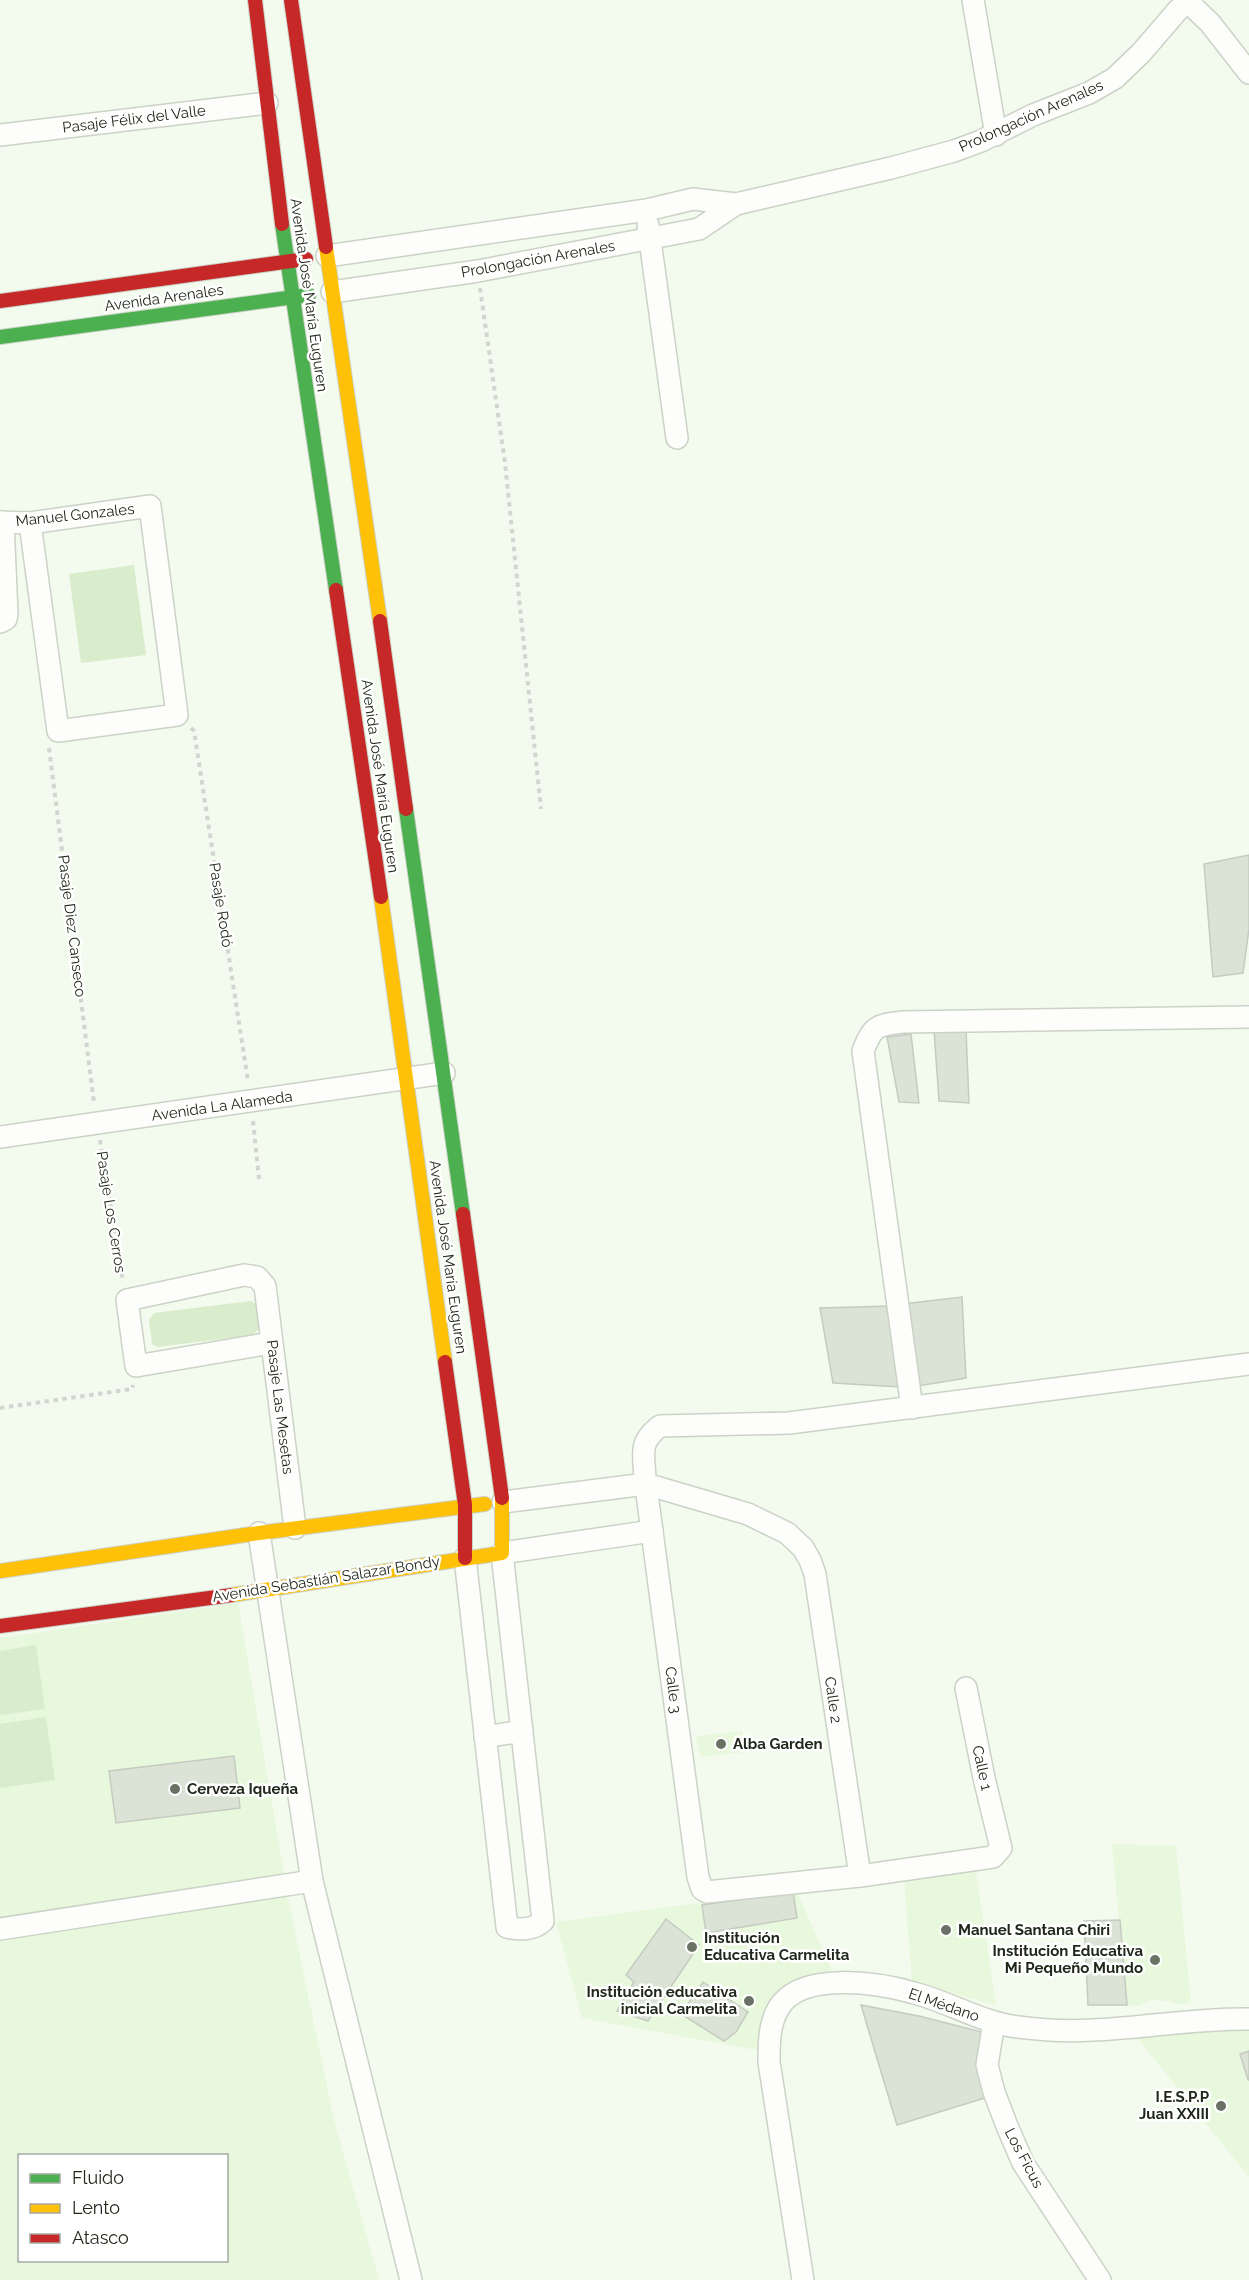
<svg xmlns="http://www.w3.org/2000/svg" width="1249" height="2280" viewBox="0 0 1249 2280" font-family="Raleway,sans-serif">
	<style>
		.built { fill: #e8f8dc; fill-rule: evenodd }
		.green { fill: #d9eccb }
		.building { fill: #dbe2d6; stroke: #c5cbc0; stroke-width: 1.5 }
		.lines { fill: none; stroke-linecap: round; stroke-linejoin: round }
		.street-casing { stroke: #cbd2c6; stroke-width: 24 }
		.fast-casing { stroke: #cbd2c6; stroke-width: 16 }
		.slow-casing { stroke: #cbd2c6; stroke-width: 16 }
		.jam-casing { stroke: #cbd2c6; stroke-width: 16 }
		.path { stroke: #d4d5d2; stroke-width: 4; stroke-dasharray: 4.5 4.5; stroke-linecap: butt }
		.street { stroke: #fdfefc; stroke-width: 21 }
		.fast { stroke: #4caf50; stroke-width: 14 }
		.slow { stroke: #ffc107; stroke-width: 14 }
		.jam { stroke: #c62828; stroke-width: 14 }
		.poi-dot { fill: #6a7265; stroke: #fff; stroke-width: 2 }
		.labels { text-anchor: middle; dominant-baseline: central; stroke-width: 5; stroke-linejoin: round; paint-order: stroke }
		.street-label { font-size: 15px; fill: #21281b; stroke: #fff }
		.poi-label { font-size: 15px; font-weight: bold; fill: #21281b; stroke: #fff; text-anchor: start }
	</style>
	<rect width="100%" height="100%" fill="#f3faee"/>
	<g class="built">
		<path d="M238 1603 289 1903 334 2120 379 2280H0V1638ZM20 2156H226V2260H20Z"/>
		<path d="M742 1731 745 1752 700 1757 696 1736Z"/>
		<path d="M1112 1844 1176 1846 1191 2003 1177 2004 1171 2001 1151 2000 1138 2006 1127 2005Z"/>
		<path d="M975 1866 996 2005 912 1982 904 1878Z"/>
		<path d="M796 1890 832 1971 813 1973 796 1981 760 2029 756 2050 582 2018 556 1922Z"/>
		<path d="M1249 2028V2177L1136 2036Z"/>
	</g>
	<g class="green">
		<path d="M134 565 146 655 81 663 69 574Z"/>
		<path d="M251 1301 258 1305 261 1327 253 1335 157 1347 152 1344 149 1320 154 1313Z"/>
		<path d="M36 1645 45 1709 0 1715V1651Z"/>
		<path d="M46 1717 55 1780 0 1788V1724Z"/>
	</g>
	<g class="building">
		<path d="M1249 855V929L1243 973 1213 977 1204 864Z"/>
		<path d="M934 1030H966L969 1103 939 1101Z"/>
		<path d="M911 1034 919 1103 899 1102 887 1037Z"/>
		<path d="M962 1297 966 1378 918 1386 903 1304Z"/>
		<path d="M889 1306 900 1387 833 1383 820 1308Z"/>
		<path d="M234 1756 240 1808 116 1823 109 1771Z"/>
		<path d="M793 1892 797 1918 706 1933 702 1905Z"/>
		<path d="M666 1919 699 1945 648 2021 617 2011 634 1982 626 1975Z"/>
		<path d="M1120 1920 1127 2005H1088L1084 1921Z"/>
		<path d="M703 1982 748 2012 736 2032 724 2041 681 2014Z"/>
		<path d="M861 2005 919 2016 982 2032 985 2098 897 2125Z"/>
		<path d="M1249 2051V2080H1248L1240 2054Z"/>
	</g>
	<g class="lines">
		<g class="street-casing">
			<g id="street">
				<path d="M973 0 996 135"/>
				<path d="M1188 2 1210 23 1249 73"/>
				<path d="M0 135 267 103"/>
				<path d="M648 225 677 438"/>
				<path d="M327 256 647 210 693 199 736 204"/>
				<path d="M332 292 478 271 699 229 736 204 891 168 954 151 981 141 1033 115 1089 93 1115 78 1141 53 1178 10 1191 0"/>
				<path d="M0 522 30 523 150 506 177 715 58 731 30 523"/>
				<path d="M0 622 6 619 7 614 3 522"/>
				<path d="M0 1137 444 1073"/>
				<path d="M271 1343 136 1366 127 1300 244 1275 257 1277 265 1286 295 1528"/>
				<path d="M912 1408 863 1051C873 1026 876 1025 903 1022L1249 1017"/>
				<path d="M503 1502 646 1484 748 1514 787 1533 803 1548 810 1560 815 1574 860 1876"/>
				<path d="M259 1533 312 1881 411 2280"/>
				<path d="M465 1558 507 1927C519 1930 534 1930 543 1921L502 1553 652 1531"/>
				<path d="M966 1688 984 1778 1001 1848 993 1857 860 1876 707 1892 702 1889 698 1877 645 1479C644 1453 638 1443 660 1426L789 1423 1249 1364"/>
				<path d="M485 1737 522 1731"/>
				<path d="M0 1929 312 1881"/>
				<path d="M994 2022 987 2065 994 2092 1007 2126 1023 2163 1100 2280"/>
				<path d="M803 2280 769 2062C769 2044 769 2025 778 2009 800 1970 879 1983 914 1993 941 2000 965 2013 991 2021 1009 2027 1031 2029 1049 2030 1116 2034 1182 2018 1249 2019"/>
			</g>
		</g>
		<g class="fast-casing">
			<g id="fast">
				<path d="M282 224 336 590"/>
				<path d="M0 337 309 295"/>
				<path d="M406 809 463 1214"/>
			</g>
		</g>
		<g class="slow-casing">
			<g id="slow">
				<path d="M326 247 380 621"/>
				<path d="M381 897 445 1362"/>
				<path d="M0 1571 259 1533 485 1504"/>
				<path d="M232 1595 502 1553V1498"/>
			</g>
		</g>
		<g class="jam-casing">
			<g id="jam">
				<path d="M255 0 282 224"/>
				<path d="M291 0 326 247"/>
				<path d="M0 301 306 259"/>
				<path d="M336 590 381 897"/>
				<path d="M380 621 406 809"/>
				<path d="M463 1214 502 1498"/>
				<path d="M445 1362 465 1505V1558"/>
				<path d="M0 1626 232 1595"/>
			</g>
		</g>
		<g class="path">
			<path d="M480 288 505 463 541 809"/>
			<path d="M191 728 194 731 248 1081"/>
			<path d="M49 748 94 1103"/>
			<path d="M253 1121 259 1179"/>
			<path d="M100 1140 123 1281"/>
			<path d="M0 1408 132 1389 133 1385"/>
		</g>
		<use href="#street" class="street"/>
		<use href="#fast" class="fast"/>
		<use href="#slow" class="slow"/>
		<use href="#jam" class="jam"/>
	</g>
	<g class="poi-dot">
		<circle cx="721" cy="1744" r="6"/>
		<circle cx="175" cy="1789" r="6"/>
		<circle cx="946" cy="1930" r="6"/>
		<circle cx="692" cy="1947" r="6"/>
		<circle cx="1155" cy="1960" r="6"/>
		<circle cx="749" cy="2001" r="6"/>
		<circle cx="1221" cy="2106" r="6"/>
	</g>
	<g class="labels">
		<g class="street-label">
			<text transform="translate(1031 116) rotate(-24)">Prolongación Arenales</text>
			<text transform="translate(134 119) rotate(-7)">Pasaje Félix del Valle</text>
			<text transform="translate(538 259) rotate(-10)">Prolongación Arenales</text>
			<text transform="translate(309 295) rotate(82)">Avenida José María Euguren</text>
			<text transform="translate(164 298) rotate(-8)">Avenida Arenales</text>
			<text transform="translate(75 515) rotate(-6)">Manuel Gonzales</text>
			<text transform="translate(380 776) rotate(82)">Avenida José María Euguren</text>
			<text transform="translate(221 905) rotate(81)">Pasaje Rodó</text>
			<text transform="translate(72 926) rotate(83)">Pasaje Diez Canseco</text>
			<text transform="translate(222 1106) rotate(-8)">Avenida La Alameda</text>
			<text transform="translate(111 1212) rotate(81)">Pasaje Los Cerros</text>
			<text transform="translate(448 1257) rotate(82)">Avenida José María Euguren</text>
			<text transform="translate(280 1407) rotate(83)">Pasaje Las Mesetas</text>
			<text transform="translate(326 1579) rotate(-9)">Avenida Sebastián Salazar Bondy</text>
			<text transform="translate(673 1690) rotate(83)">Calle 3</text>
			<text transform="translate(833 1700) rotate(82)">Calle 2</text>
			<text transform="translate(982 1768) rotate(78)">Calle 1</text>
			<text transform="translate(944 2005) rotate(19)">El Médano</text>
			<text transform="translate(1024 2158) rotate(62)">Los Ficus</text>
		</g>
		<g class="poi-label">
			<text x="733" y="1744">Alba Garden</text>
			<text x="187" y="1789">Cerveza Iqueña</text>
			<text x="958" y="1930">Manuel Santana Chiri</text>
			<text x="704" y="1938">Institución<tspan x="704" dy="17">Educativa Carmelita</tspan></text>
			<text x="1143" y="1951" text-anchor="end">Institución Educativa<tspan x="1143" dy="17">Mi Pequeño Mundo</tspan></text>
			<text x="737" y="1992" text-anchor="end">Institución educativa<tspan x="737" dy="17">inicial Carmelita</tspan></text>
			<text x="1209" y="2097" text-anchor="end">I.E.S.P.P<tspan x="1209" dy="17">Juan XXIII</tspan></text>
		</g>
	</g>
	<rect x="18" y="2154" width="210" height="108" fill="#ffffff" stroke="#a6a9a4" stroke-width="1.5"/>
	<rect x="30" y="2174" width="30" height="9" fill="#4caf50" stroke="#a6a9a4" stroke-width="1.5"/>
	<text x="72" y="2184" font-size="18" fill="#21281b">Fluido</text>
	<rect x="30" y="2204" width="30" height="9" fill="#ffc107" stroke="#a6a9a4" stroke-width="1.5"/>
	<text x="72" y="2214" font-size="18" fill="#21281b">Lento</text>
	<rect x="30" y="2234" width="30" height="9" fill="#c62828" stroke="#a6a9a4" stroke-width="1.5"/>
	<text x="72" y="2244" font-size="18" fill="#21281b">Atasco</text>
</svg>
